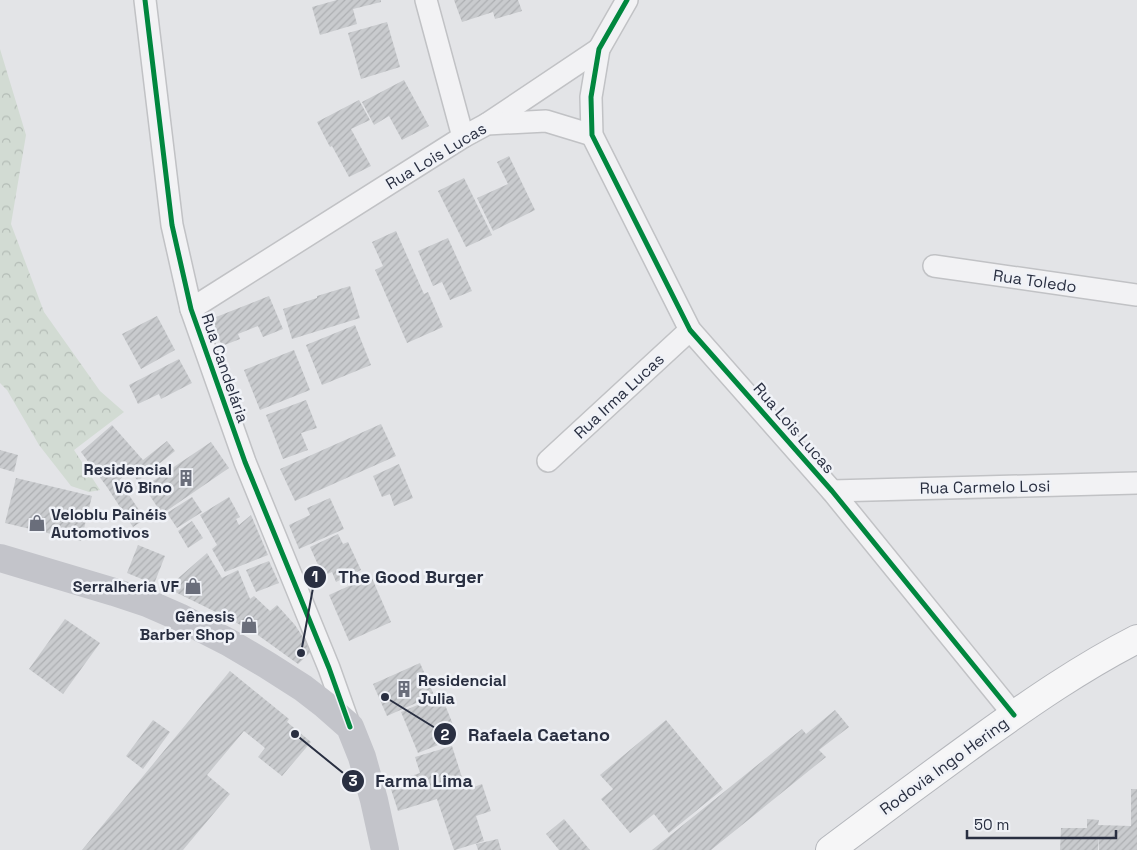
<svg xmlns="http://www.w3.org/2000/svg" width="1137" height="850" viewBox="0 0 1137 850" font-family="'Space Grotesk',sans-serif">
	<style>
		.forest { fill: url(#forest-crowns) }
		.building { fill: url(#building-hatch) }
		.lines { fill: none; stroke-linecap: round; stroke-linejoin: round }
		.street-casing { stroke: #c1c2c5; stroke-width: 24 }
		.highway-casing { stroke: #b5b7bc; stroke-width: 30 }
		.street { stroke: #f2f2f4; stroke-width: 21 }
		.secondary { stroke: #c3c4ca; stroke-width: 28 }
		.highway { stroke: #f6f6f7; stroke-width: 28 }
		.cycleway-casing { stroke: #f0f2f7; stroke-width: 8 }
		.cycleway { stroke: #00873e; stroke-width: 5 }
		.labels { text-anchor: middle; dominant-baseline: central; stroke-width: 5; stroke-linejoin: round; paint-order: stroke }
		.street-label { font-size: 16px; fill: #292f41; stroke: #f0f2f7 }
		.poi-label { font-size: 16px; font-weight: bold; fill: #292f41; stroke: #f0f2f7; text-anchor: end }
		.leader { fill: none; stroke: #292f41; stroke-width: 2 }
		.callout-dot { fill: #292f41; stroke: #f0f2f7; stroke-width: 2 }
		.mark-label { font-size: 15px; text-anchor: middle; font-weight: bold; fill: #fff }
		.callout-label { font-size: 18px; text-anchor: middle; font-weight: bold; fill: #292f41; stroke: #f0f2f7; stroke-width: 5; stroke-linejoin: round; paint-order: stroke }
	</style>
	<defs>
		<pattern id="forest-crowns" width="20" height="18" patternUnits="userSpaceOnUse" patternTransform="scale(1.25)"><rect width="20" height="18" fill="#d2dbd3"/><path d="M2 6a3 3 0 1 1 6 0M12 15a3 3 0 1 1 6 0" fill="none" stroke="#b4bcb6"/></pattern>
		<pattern id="building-hatch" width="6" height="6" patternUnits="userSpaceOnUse" patternTransform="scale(1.25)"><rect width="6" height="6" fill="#c9cbce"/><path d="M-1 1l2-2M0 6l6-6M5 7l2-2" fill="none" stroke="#adafb2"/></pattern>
	</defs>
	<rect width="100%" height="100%" fill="#e3e4e7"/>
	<path class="forest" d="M0 49 26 135 11 224 44 312 100 391 124 412 74 450 100 490 89 492 71 486 39 445 7 390 0 383Z"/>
	<g class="building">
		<path d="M337 0H381V2L353 9 357 24 320 35 312 7Z"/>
		<path d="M454 0H518L522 11 495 19 493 12 462 22Z"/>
		<path d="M387 22 400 67 361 79 348 33Z"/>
		<path d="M404 80 429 126 402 140 389 116 374 125 362 102Z"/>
		<path d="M359 100 370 120 351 129 371 166 349 177 332 146 330 147 317 122Z"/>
		<path d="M509 156 535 210 493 231 477 198 508 184 497 162Z"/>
		<path d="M464 178 492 235 466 247 438 191Z"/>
		<path d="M396 231 424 294 428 292 443 327 407 343 375 270 383 266 372 242Z"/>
		<path d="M448 238 472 291 450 300 442 282 433 286 418 251Z"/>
		<path d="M350 286 360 318 292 339 283 309 317 298V296Z"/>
		<path d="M269 296 283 329 263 337 258 326 238 334 240 339 222 346 211 319Z"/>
		<path d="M157 316 175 350 141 369 122 334Z"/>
		<path d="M355 325 371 365 322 385 306 345Z"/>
		<path d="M294 350 310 390 260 410 244 370Z"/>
		<path d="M179 359 192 383 161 399 159 394 138 404 129 385Z"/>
		<path d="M306 400 317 428 301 433 308 450 283 459 266 415Z"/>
		<path d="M381 424 396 456 295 501 280 469Z"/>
		<path d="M112 425 143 460 167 441 175 451 138 481 130 471 119 480 145 519 133 527 107 487 81 452Z"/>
		<path d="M211 442 229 468 162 514 144 487Z"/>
		<path d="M0 450 18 455 14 472 0 468Z"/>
		<path d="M399 464 413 498 394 506 390 494 382 497 373 476Z"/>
		<path d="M16 478 92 496 81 541 5 523Z"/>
		<path d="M192 497 202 512 177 528 167 513Z"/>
		<path d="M229 497 240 517 236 519 239 525 251 515 268 555 225 572 212 549 217 545 200 515Z"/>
		<path d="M330 498 344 529 299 549 289 525 310 515 307 508Z"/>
		<path d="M192 521 203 538 188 548 178 531Z"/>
		<path d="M338 534 343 544 348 542 361 570 336 582 332 572 323 576 310 547Z"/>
		<path d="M138 545 165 556 154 584 127 573Z"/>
		<path d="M207 553 222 578 238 570 250 599 254 596 270 611 277 605 295 625 312 651 298 664 251 630 250 631 232 620 167 588Z"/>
		<path d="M269 561 279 583 256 592 246 570Z"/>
		<path d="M371 576 391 622 349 641 329 595Z"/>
		<path d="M65 619 100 643 63 694 29 669Z"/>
		<path d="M420 663 434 695 387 716 373 684Z"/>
		<path d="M230 671 289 719 287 722 311 742 282 776 258 757 265 748 244 731 207 775 230 794 183 850H82Z"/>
		<path d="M441 695 458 737 418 753 401 712Z"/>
		<path d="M835 710 849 727 819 750 826 757 711 850H652L802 729 806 734Z"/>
		<path d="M153 720 170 732 143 769 126 756Z"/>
		<path d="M666 720 723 789 669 833 654 814 630 833 601 799 613 789 600 775Z"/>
		<path d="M452 746 466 790 482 784 491 811 476 816 484 841 455 850H454L437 799 398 811 389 783 420 773 415 757Z"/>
		<path d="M1131 789H1137V850H1099L1098 834V850H1060L1061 828H1087V819L1099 820 1098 825 1131 826Z"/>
		<path d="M564 819 590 850H559L546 834Z"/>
		<path d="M498 839 501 850H478L476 844Z"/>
	</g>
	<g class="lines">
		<g class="street-casing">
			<g id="street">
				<path d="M145 0 172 225 191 309 245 462 329 668 350 727"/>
				<path d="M426 0 463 137"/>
				<path d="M627 0 599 49 591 97 592 135 690 330 832 491 1014 715"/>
				<path d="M487 124 599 49"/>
				<path d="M934 266 1137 295"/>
				<path d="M191 309 463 137 487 124 546 121 592 135"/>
				<path d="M548 461 690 330"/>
				<path d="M832 491 1137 483"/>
			</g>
		</g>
		<g class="highway-casing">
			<path id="highway" d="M830 850C879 813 929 776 980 739 1030 703 1082 667 1137 639"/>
		</g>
		<use href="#street" class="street"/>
		<path class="secondary" d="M0 558 114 592 147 603 179 617 228 642 267 665 303 688 325 705 350 727 362 757 374 800 385 850"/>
		<use href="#highway" class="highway"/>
		<g class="cycleway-casing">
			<g id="cycleway">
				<path d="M145 0 172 225 191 309 245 462 329 668 350 727"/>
				<path d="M627 0 599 49 591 97 592 135 690 330 832 491 1014 715"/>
			</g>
		</g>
		<use href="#cycleway" class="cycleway"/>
	</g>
	<defs>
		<g id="building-bare" transform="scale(1.35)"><path d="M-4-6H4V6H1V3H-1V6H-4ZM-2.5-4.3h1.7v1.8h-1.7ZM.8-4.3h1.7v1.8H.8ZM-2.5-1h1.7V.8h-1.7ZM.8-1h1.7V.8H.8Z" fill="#6a6e7b" stroke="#f0f2f7" stroke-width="2.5" paint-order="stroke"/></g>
		<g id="shop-bare" transform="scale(1.35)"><path d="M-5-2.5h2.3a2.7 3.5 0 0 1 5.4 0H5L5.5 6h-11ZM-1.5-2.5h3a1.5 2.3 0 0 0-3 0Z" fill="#6a6e7b" stroke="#f0f2f7" stroke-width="2.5" paint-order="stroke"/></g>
	</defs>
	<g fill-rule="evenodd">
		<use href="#building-bare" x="186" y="478"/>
		<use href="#shop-bare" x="37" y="523"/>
		<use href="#shop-bare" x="193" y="586"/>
		<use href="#shop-bare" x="249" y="625"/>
		<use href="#building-bare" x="404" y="689"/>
	</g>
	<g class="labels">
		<g class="street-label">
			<text transform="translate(436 156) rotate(-31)">Rua Lois Lucas</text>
			<text transform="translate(1035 281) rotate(8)">Rua Toledo</text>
			<text transform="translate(225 368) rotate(71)">Rua Candelária</text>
			<text transform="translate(619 396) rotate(-43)">Rua Irma Lucas</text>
			<text transform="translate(794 428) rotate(49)">Rua Lois Lucas</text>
			<text transform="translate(985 487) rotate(-1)">Rua Carmelo Losi</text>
			<text transform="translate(944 766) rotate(-36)">Rodovia Ingo Hering</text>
		</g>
		<g class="poi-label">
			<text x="172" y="469">Residencial<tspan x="172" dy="18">Vô Bino</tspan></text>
			<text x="51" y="514" text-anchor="start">Veloblu Painéis<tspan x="51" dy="18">Automotivos</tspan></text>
			<text x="179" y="586">Serralheria VF</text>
			<text x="235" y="616">Gênesis<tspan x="235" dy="18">Barber Shop</tspan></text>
			<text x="418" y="680" text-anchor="start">Residencial<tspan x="418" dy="18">Julia</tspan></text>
		</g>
	</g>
	<path class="leader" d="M301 653L315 577M385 697L445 734M295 734L353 781"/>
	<g class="callout-dot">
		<circle cx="301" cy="653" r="5"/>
		<circle cx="385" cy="697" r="5"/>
		<circle cx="295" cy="734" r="5"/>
		<circle cx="315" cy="577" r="12"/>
		<circle cx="445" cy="734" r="12"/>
		<circle cx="353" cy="781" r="12"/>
	</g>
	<g class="mark-label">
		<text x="315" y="582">1</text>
		<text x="445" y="740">2</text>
		<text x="353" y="786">3</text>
	</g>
	<g class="callout-label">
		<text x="411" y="583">The Good Burger</text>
		<text x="539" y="741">Rafaela Caetano</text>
		<text x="424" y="787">Farma Lima</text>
	</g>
	<path d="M967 830v8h149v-8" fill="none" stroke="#292f41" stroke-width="2.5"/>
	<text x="974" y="830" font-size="15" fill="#292f41" stroke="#f0f2f7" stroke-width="4" paint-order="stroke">50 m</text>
</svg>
